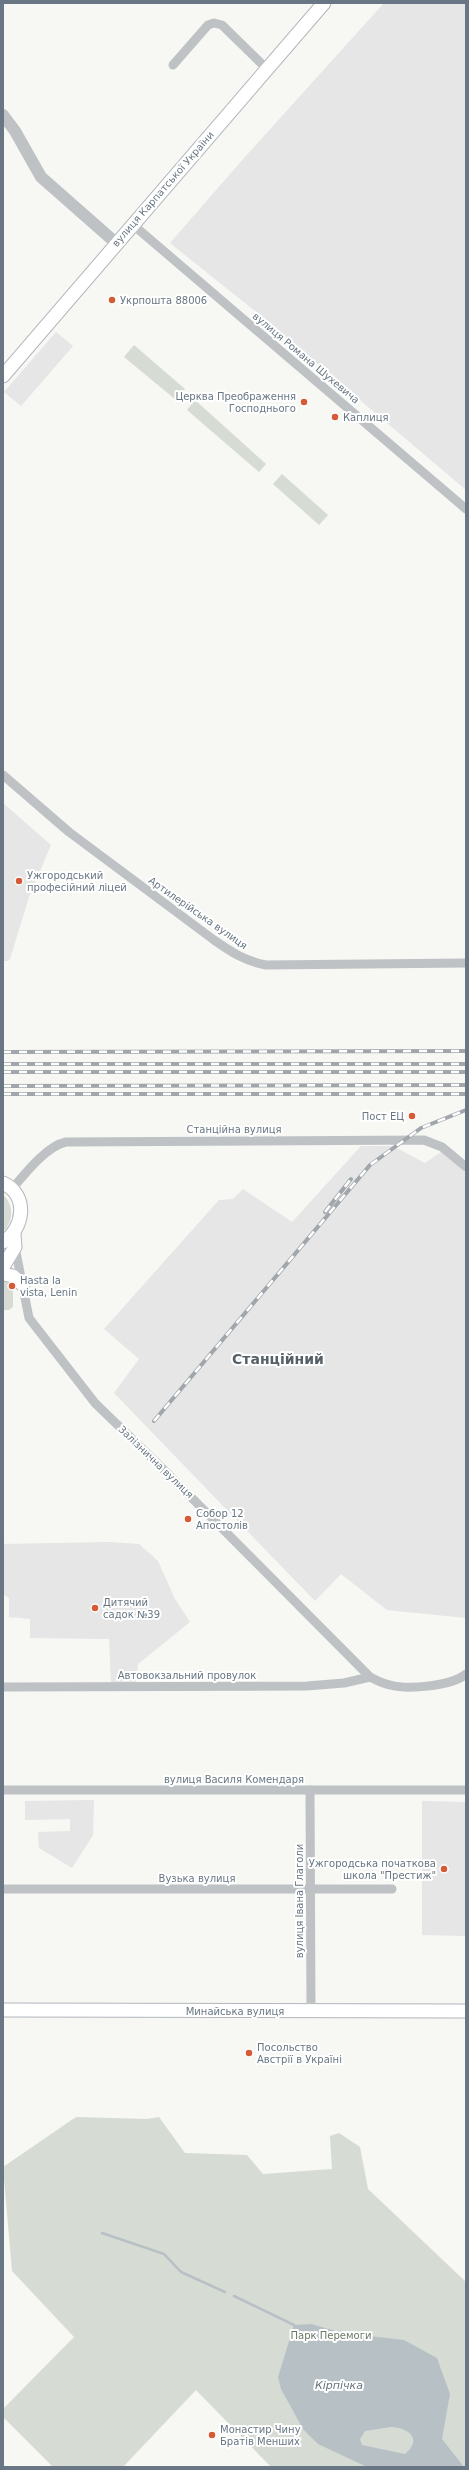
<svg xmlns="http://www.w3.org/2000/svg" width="469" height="2470" viewBox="0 0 469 2470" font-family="'DejaVu Sans',sans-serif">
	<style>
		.built { fill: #e5e6e5 }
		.green { fill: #d6dbd4 }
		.water { fill: #b7c1c5; fill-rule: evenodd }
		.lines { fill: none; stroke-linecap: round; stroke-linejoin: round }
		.stream { stroke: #b7c1c5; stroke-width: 2.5 }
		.secondary-casing { stroke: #b0b6ba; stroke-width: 15 }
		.minor { stroke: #bec2c5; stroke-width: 9 }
		.tertiary { stroke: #bec2c5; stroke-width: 12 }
		.secondary { stroke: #fff; stroke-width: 13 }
		.rail-casing { stroke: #a0a6ab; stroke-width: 4 }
		.rail { stroke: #fff; stroke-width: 2.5; stroke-dasharray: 8; stroke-linecap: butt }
		.poi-dot { fill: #d65a35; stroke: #fff; stroke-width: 1.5 }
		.labels { text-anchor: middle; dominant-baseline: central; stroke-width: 4; stroke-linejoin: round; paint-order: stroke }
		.street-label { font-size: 10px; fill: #687783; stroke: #fff }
		.poi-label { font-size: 10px; fill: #687783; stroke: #fff; text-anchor: start }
		.park-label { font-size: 10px; fill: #6b7a66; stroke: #fff }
		.water-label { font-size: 11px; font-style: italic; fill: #64777f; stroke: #fff }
		.district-label { font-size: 14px; font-weight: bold; fill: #556068; stroke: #fff }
	</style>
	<rect width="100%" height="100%" fill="#f7f7f4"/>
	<g class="built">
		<path d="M384 3H466V490L255 311 170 243 244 158Z"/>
		<path d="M56 332 73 346 21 406 4 392Z"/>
		<path d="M3 803 51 845 29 897 10 959 7 961H3Z"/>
		<path d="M361 1146H393L425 1163 441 1152 466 1173V1618L387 1610 341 1574 315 1601 114 1393 139 1359 104 1329 219 1200 233 1199 243 1189 292 1222Z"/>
		<path d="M110 1542 139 1544 158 1561 175 1599 190 1622 138 1664 136 1683H111L109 1639 30 1638V1619L9 1617V1598L3 1594V1544Z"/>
		<path d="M94 1800 93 1835 72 1868 39 1848 38 1832 70 1831V1819L25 1820V1801Z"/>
		<path d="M422 1801 466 1802V1936L422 1935Z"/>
	</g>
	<g class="green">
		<path d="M134 345 185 389 176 400 124 357Z"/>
		<path d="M195 400 266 464 259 472 187 410Z"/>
		<path d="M282 474 328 515 319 525 273 484Z"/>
		<path d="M3 1194C14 1206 14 1220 3 1232Z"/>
		<path d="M5 1281 13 1287V1307L9 1310H3V1282Z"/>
		<path d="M76 2117 147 2119 159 2117 185 2153 247 2155 263 2174 332 2169 330 2136 339 2133 360 2147 368 2189 466 2282V2467H271L196 2390 123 2467H53L3 2417V2409L74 2337 12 2271 3 2167Z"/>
	</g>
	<path class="water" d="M311 2324 343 2333 404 2340 437 2358 450 2394 442 2439 464 2467H367L318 2444 303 2429 281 2389 278 2377 294 2325ZM391 2427C409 2428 423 2439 405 2454L362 2445 360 2439 365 2431Z"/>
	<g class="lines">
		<g class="stream">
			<path d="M102 2233 164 2254 181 2272 225 2292"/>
			<path d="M234 2296 294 2325"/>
		</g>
		<g class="secondary-casing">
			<g id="secondary">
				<path d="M3 376 324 3"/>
				<path d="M3 1183C29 1195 24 1229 3 1242"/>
				<path d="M3 1267 15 1247 14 1234"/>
				<path d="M3 1274 13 1276 23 1285"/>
				<path d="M3 2010 466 2011"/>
			</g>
		</g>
		<g class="minor">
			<path d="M173 65 208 25 214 23 222 25 267 69"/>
			<path d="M132 224 466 509"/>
			<path d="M3 775 69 832 214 940C231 952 245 961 266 965L466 963"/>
			<path d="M12 1189C24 1175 46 1146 66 1142L424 1140 442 1147 466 1167"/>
			<path d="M15 1247 29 1318 95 1403 164 1470 370 1677C376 1680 383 1684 390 1685 408 1690 452 1686 466 1674"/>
			<path d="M3 1687 307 1686 344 1683 370 1677"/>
			<path d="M3 1790H466"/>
			<path d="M310 1790 311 2011"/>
			<path d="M3 1889H392"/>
		</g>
		<path class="tertiary" d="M3 115 15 131 41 177 116 243"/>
		<use href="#secondary" class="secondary"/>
		<g class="rail-casing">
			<g id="rail">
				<path d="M3 1052 466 1051"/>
				<path d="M3 1064H466"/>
				<path d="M3 1072H466"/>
				<path d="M3 1086 466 1085"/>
				<path d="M3 1094H466"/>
				<path d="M325 1212 351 1179"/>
				<path d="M154 1421 370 1165 421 1128 466 1110"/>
			</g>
		</g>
		<use href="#rail" class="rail"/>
	</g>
	<g class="poi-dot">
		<circle cx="112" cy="300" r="4"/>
		<circle cx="304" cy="402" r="4"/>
		<circle cx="335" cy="417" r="4"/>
		<circle cx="19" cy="881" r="4"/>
		<circle cx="412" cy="1116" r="4"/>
		<circle cx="12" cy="1286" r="4"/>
		<circle cx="188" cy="1519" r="4"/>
		<circle cx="95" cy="1608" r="4"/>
		<circle cx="444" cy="1869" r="4"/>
		<circle cx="249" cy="2053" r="4"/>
		<circle cx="212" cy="2435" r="4"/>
	</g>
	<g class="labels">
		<g class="street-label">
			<text transform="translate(163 189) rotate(-49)">вулиця Карпатської України</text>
			<text transform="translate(306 358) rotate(40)">вулиця Романа Шухевича</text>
			<text transform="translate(198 913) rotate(35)">Артилерійська вулиця</text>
			<text x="234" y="1129">Станційна вулиця</text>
			<text transform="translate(156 1462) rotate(44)">Залізнична вулиця</text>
			<text x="187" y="1675">Автовокзальний провулок</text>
			<text x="234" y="1779">вулиця Василя Комендаря</text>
			<text x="197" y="1878">Вузька вулиця</text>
			<text transform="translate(299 1901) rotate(-90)">вулиця Івана Глаголи</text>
			<text x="235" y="2011">Минайська вулиця</text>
		</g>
		<g class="poi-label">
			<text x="120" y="300">Укрпошта 88006</text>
			<text x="296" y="396" text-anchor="end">Церква Преображення<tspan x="296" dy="12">Господнього</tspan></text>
			<text x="343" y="417">Каплиця</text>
			<text x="27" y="875">Ужгородський<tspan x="27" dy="12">професійний ліцей</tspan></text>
			<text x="404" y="1116" text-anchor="end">Пост ЕЦ</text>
			<text x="20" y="1280">Hasta la<tspan x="20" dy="12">vista, Lenin</tspan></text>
			<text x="196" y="1513">Собор 12<tspan x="196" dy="12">Апостолів</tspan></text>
			<text x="103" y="1602">Дитячий<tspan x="103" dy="12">садок №39</tspan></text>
			<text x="436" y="1863" text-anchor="end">Ужгородська початкова<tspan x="436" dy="12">школа "Престиж"</tspan></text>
			<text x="257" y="2047">Посольство<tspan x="257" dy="12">Австрії в Україні</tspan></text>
			<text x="220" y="2429">Монастир Чину<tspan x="220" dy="12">Братів Менших</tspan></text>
		</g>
		<g class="park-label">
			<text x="331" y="2335">Парк Перемоги</text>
		</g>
		<g class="water-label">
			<text x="339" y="2385">Кірпічка</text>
		</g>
		<g class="district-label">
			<text x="278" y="1359">Станційний</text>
		</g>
	</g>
	<rect width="469" height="2470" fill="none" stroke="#687783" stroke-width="8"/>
</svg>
